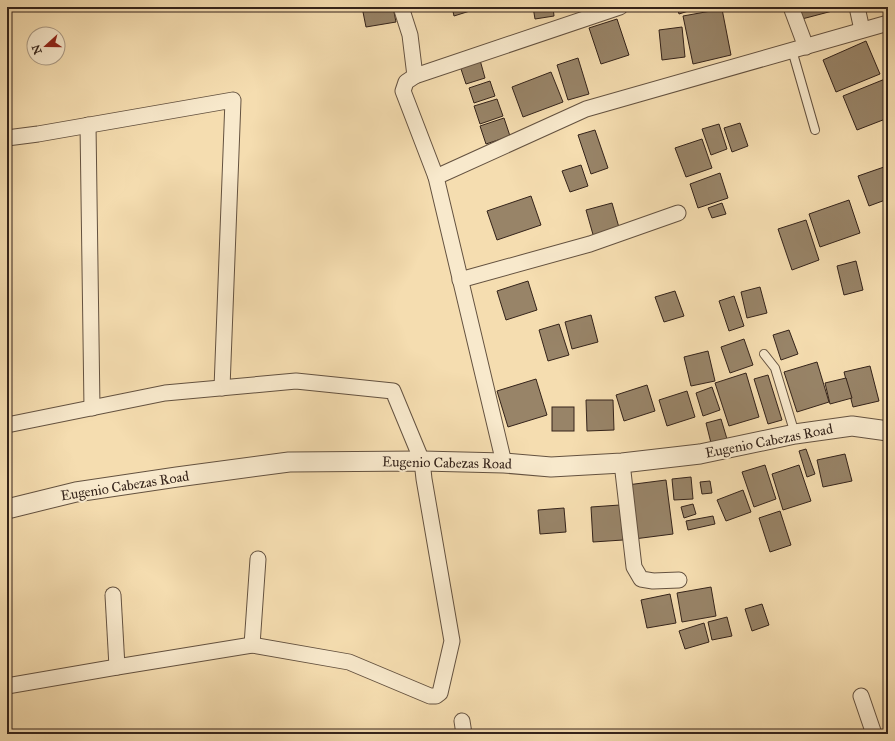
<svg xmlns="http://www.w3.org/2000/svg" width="895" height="741" viewBox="0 0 895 741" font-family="'IM FELL Great Primer',serif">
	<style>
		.building { fill: #988468; stroke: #34231a }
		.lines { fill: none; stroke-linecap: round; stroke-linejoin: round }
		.service-casing { stroke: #645240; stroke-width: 10 }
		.minor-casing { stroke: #645240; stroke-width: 17 }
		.tertiary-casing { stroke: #645240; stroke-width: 21 }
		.service { stroke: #f8e9cc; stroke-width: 8 }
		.minor { stroke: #f8e9cc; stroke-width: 15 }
		.tertiary { stroke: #f8e9cc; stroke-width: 19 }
		.labels { text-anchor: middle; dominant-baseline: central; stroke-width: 4; stroke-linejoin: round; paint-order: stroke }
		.street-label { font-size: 14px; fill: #34231a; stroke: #f8e9cc }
	</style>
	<rect width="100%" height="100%" fill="#f5ddb0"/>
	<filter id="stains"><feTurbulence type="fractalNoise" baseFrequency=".005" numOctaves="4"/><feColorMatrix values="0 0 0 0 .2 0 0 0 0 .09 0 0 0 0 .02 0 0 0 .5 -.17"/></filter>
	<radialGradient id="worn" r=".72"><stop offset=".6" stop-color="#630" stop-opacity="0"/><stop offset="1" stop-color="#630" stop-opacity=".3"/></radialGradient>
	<g class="building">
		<path d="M362 7H393L396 22 366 27Z"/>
		<path d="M452 7H472L473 10 454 16Z"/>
		<path d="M533 7H553L554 16 535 19Z"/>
		<path d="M677 7H701L679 14Z"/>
		<path d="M799 7H840V9L802 19Z"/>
		<path d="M722 9 731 55 693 64 683 16Z"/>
		<path d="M617 19 629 55 601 64 589 28Z"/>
		<path d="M682 27 685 57 662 60 659 30Z"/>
		<path d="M866 41 880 74 836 92 823 60Z"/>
		<path d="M578 58 589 94 568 100 557 65Z"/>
		<path d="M480 60 485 78 466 84 460 66Z"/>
		<path d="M551 72 563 102 523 117 512 87Z"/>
		<path d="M885 79 888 86V118L857 130 843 96Z"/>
		<path d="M490 81 495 96 474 103 469 88Z"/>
		<path d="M497 99 503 116 480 124 474 106Z"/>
		<path d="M504 118 510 136 486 144 480 126Z"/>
		<path d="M740 123 748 146 732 152 724 128Z"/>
		<path d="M719 124 727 149 711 155 702 129Z"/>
		<path d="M595 130 608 168 591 174 578 135Z"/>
		<path d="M702 139 712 168 686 177 675 148Z"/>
		<path d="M581 165 588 186 570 192 562 171Z"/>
		<path d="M884 167 888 177V199L869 206 858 176Z"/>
		<path d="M720 173 728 198 698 208 690 184Z"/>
		<path d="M531 196 541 225 497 240 487 211Z"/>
		<path d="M849 200 860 233 820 247 809 214Z"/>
		<path d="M612 203 620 231 594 238 586 210Z"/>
		<path d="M722 203 726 214 712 218 708 208Z"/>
		<path d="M806 220 819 260 792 270 778 229Z"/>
		<path d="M856 261 863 290 844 295 837 266Z"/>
		<path d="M528 281 537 310 506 320 497 291Z"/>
		<path d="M760 287 767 313 747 318 741 292Z"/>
		<path d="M675 291 684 316 664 322 655 297Z"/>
		<path d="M734 296 744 326 729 331 719 301Z"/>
		<path d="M591 315 598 342 572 349 565 322Z"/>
		<path d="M559 324 569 355 548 361 539 330Z"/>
		<path d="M789 330 798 354 781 360 773 335Z"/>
		<path d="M744 339 753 365 730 373 721 347Z"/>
		<path d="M708 351 715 381 691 386 684 357Z"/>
		<path d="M817 362 829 402 797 412 784 372Z"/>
		<path d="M870 366 879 401 853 407 844 372Z"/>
		<path d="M746 373 759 417 729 426 715 383Z"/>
		<path d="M768 375 782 420 768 424 754 379Z"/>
		<path d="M846 378 852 398 830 404 825 383Z"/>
		<path d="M536 379 547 415 508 427 497 391Z"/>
		<path d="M647 385 655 411 624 421 616 395Z"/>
		<path d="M712 387 720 410 703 416 696 393Z"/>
		<path d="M687 391 695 417 667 426 659 400Z"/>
		<path d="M586 400H613L614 430 587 431Z"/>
		<rect x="552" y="407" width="22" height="24"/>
		<path d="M721 419 727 439 711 443 706 423Z"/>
		<path d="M806 449 815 474 807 477 799 451Z"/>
		<path d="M845 454 852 481 823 487 817 460Z"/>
		<path d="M765 465 776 499 754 507 742 472Z"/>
		<path d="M799 465 811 501 783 510 772 474Z"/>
		<path d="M691 477 693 499 674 500 672 479Z"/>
		<path d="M666 480 673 534 634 539 627 485Z"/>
		<path d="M710 481 712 493 702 494 700 482Z"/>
		<path d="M743 490 751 512 726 521 717 500Z"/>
		<path d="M693 504 696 514 684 518 681 507Z"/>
		<path d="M620 505 623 540 593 542 591 507Z"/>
		<path d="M564 508 566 532 540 534 538 510Z"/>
		<path d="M780 511 791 545 770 552 759 518Z"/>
		<path d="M713 516 715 524 688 530 686 521Z"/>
		<path d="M711 587 716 616 682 622 677 593Z"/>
		<path d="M670 594 676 623 647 628 641 600Z"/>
		<path d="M762 604 769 625 752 631 745 609Z"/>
		<path d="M727 617 732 636 712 640 708 622Z"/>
		<path d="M704 623 709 642 685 649 679 631Z"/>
	</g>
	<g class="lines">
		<g class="service-casing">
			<g id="service">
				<path d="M792 50 815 130"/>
				<path d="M764 354 775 368 795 434"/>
			</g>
		</g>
		<g class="minor-casing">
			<g id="minor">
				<path d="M401 7 410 35 415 76"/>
				<path d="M791 7 806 47"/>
				<path d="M857 7 862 30"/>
				<path d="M88 125 92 408"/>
				<path d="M7 138 38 134 233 100 222 388"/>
				<path d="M436 177 403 91 406 82 415 76 620 7"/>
				<path d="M460 280 590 244 678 213"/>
				<path d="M7 425 165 393 296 381 393 391 422 461 424 479 452 641 440 693 436 696H430L349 662 252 645 117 667 7 686"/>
				<path d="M504 463 436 177 586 109 888 23"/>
				<path d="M622 463 634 567 641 579 653 581 679 580"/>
				<path d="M113 595 117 667"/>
				<path d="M252 645 258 559"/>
				<path d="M861 696 874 734"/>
				<path d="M462 721 464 734"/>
			</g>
		</g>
		<g class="tertiary-casing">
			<path id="tertiary" d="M7 509 76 492 177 477 289 462 422 461 504 463 551 467 622 463 700 454 795 434 852 426 888 431"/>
		</g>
		<use href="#service" class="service"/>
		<use href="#minor" class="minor"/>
		<use href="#tertiary" class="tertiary"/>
	</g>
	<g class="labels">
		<g class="street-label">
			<text transform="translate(769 441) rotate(-11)">Eugenio Cabezas Road</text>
			<text transform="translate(447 463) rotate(1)">Eugenio Cabezas Road</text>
			<text transform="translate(125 486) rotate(-9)">Eugenio Cabezas Road</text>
		</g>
	</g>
	<rect width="895" height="741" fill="none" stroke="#f5ddb0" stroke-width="24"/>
	<rect x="8" y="8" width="879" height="725" fill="none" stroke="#34231a" stroke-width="2"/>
	<rect x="12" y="12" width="871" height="717" fill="none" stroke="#34231a"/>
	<g transform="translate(46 46) rotate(249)"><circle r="19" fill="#f8e9cc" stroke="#aa9a85"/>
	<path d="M0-3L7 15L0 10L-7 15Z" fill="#8f2418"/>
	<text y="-6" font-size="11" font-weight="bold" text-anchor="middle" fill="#34231a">N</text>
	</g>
	<rect width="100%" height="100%" filter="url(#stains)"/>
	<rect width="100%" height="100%" fill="url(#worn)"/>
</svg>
